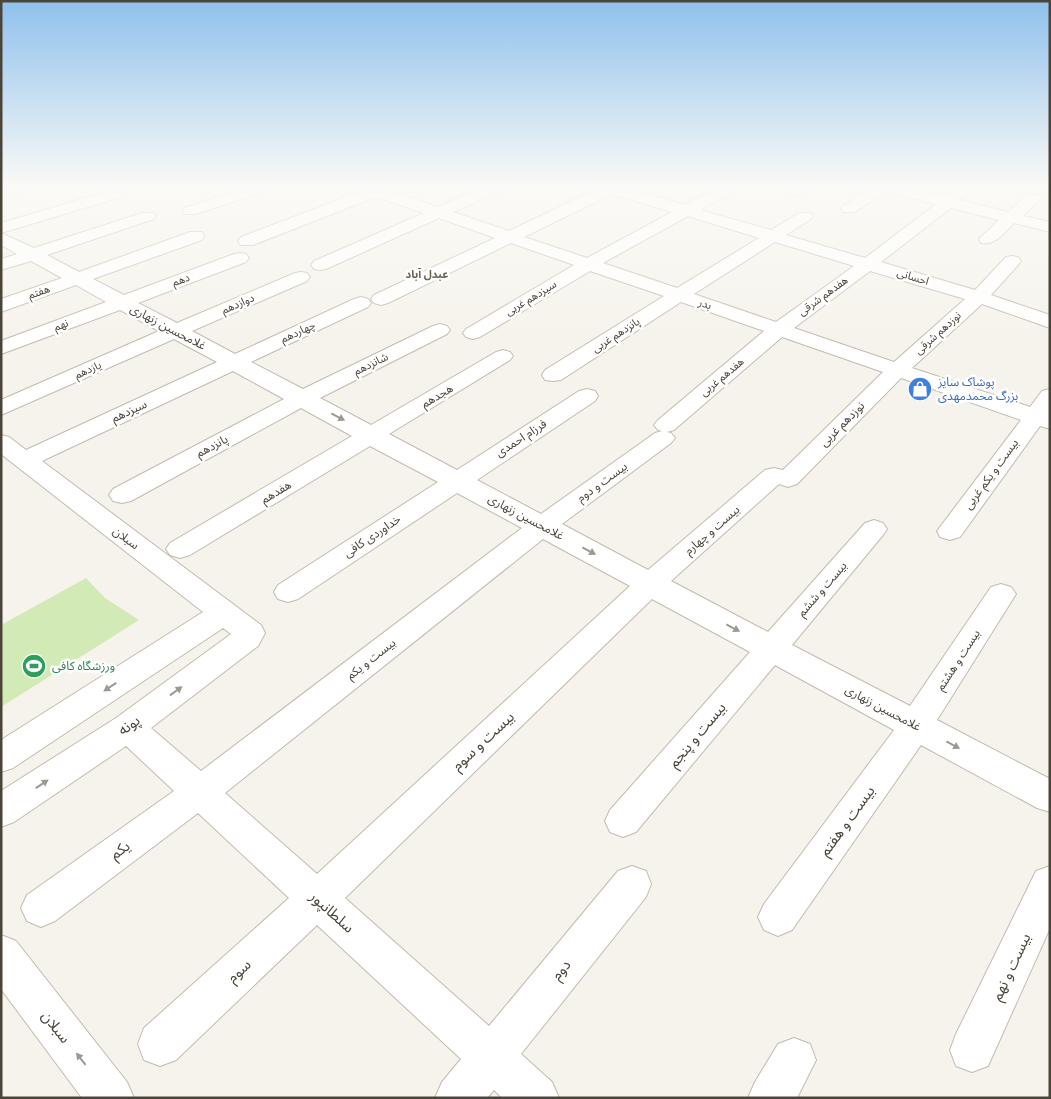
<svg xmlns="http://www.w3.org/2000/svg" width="1051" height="1099" viewBox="0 0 1051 1099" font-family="'Roboto Condensed','Noto Sans Arabic',sans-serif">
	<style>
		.education { fill: #efe8d6 }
		.green { fill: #d2eab5 }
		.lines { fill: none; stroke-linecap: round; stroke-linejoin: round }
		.minor-casing { stroke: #c2bbae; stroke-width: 2 }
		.minor { fill: #fff; fill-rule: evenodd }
		.oneway { fill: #9c9892 }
		.labels { text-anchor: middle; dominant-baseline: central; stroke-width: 5; stroke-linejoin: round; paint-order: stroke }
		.far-neighbourhood-label { font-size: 11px; font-weight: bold; fill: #6e6250; stroke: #fff }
		.far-street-label { font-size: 11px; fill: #4b4439; stroke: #fff }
		.street-label { font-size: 12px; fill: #4b4439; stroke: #fff }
		.shop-label { font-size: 12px; fill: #366cbe; stroke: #fff; text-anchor: start }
		.leisure-label { font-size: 12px; fill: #27864d; stroke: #fff; text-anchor: start }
		.near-street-label { font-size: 15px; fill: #4b4439; stroke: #fff }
	</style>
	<rect width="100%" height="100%" fill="#f6f3ec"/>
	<path class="education" d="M1003 186H1050V199L1001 187Z"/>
	<path class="green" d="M86 578 105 598 139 620 1 707V625Z"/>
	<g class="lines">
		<g class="minor-casing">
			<g id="minor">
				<path d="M7 186H31L28 189 1 197V187Z"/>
				<path d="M252 186H274L271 189 196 214H184L182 211 184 208Z"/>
				<path d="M353 186H390L392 188 390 191 438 207 487 186H506L504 189 453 212 509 231 597 189 595 186H623V187L685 205 721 186H739L737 189 700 210 771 230 799 213H811L813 216 811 219 786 235 865 258 936 204 886 192 855 212H843L841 209 843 206 873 186H898L945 197 959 186H975L960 200 1008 212 1027 195H1039L1041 198 1023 216 1050 222V232L1014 223C1005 232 995 246 981 243L979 239 999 220 951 208 881 262 975 290 1006 257 1012 256 1018 257 1021 261 1018 265 991 295 1050 315V328L982 304 912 368 1030 407 1042 391 1050 389V429L1040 426 960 537 950 540 940 537 937 531 1021 420 901 378 797 484 788 487 779 484 671 581 768 632 865 523 874 520 883 523 887 529 883 535 792 645 910 706 991 587 1001 584 1011 587 1016 594 937 720 1050 779V812L1037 808 921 745 792 930 778 936 764 930 758 917 764 904 894 730 775 665 636 832 623 837 610 832 605 821 610 810 750 652 652 599 345 898 489 1026 618 871 632 866 646 871 651 884 646 897 521 1054 552 1082 559 1098H502L494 1090 487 1098H435L442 1082 461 1059 317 925 176 1060 160 1066 144 1060 138 1044 144 1028 289 898 198 813 55 921 41 927 27 921 21 908 27 895 174 791 126 746 14 822 1 827V791L116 718 231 634 223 628 13 768 1 772V740L203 612 1 454V435L9 437 26 450 217 362 174 339 1 415V400L159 331 120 310 1 354V341L106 302 76 285 1 312V299L62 278 31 261 1 270V259L17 254 1 245V233L34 248 142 213H154L156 216 154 219 47 255 79 272 190 232H202L204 236 202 240 93 279 124 295 234 254 240 253 246 254 249 258 246 262 138 303 177 323 295 273 301 272 307 273 310 277 307 281 192 331 235 354 354 299 361 297 368 299 371 303 368 307 251 362 303 389 433 326 440 324 447 326 450 330 447 334 320 398 371 425 496 352 503 350 510 352 513 356 510 360 389 434 457 470 579 391 587 389 595 391 598 396 595 401 477 480 541 514 655 433 662 431 658 430 654 425 658 420 764 331 681 302 561 380 553 381 545 380 542 375 545 370 664 296 590 271 480 337 473 339 466 337 463 333 466 329 574 265 511 243 388 303 381 305 374 303 371 299 374 295 495 238 439 218 326 269 320 270 314 269 311 265 314 261 424 213 376 197 253 245H241L238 241 241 237 361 191 355 189ZM612 194 672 212 587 258 524 237ZM688 216 759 238 677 288 603 263ZM775 242 854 266 776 322 694 294ZM870 271 965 299 894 362 794 328ZM782 337 883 372 783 470 774 468 765 470 648 570 562 524 671 443 675 438 671 433 667 432 674 430ZM233 371 284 399 113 489 109 495 113 501 122 503 131 501 301 408 352 436 170 543 166 549 170 555 180 558 190 555 370 446 438 482 278 585 274 592 278 599 288 602 298 599 457 493 522 528 201 771 151 728 258 646 265 633 261 625 42 461ZM543 539 630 586 317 874 225 793Z"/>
				<path d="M797 186H816L802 195H792L789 192Z"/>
				<path d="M119 188 124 190 127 193 124 196 1 233V223Z"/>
				<path d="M1050 866V928L988 1066 972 1072 956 1066 950 1050 956 1034 1036 871Z"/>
				<path d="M1 935 16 941 127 1082 134 1098H82L1 989Z"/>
				<path d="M794 1038 810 1044 816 1060 797 1098H748L755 1082 778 1044Z"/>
			</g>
		</g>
		<use href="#minor" class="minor"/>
	</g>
	<defs><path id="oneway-solid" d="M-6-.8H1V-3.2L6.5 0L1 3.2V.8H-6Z" transform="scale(1.25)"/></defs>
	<g class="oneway">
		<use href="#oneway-solid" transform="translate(338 417) rotate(28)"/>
		<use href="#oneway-solid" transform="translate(589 551) rotate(28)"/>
		<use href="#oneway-solid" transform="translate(733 628) rotate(28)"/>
		<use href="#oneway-solid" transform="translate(110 687) rotate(147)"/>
		<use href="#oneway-solid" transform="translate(176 691) rotate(-36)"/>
		<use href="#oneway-solid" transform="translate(953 745) rotate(28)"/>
		<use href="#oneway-solid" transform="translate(42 784) rotate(-34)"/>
		<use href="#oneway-solid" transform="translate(81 1059) rotate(-128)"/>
	</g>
	<linearGradient id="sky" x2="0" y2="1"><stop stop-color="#8fc1ec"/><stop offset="0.55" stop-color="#fbfaf6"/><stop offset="1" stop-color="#fbfaf6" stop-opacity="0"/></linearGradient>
	<rect width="1051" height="340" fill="url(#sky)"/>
	<defs>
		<g id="shop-disc" transform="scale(1.25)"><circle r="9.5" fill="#3f7fe0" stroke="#fff"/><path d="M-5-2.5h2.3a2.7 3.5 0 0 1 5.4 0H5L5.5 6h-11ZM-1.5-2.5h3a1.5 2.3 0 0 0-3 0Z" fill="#fff"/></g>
		<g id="stadium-disc" transform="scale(1.25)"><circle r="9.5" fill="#2e9e5b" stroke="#fff"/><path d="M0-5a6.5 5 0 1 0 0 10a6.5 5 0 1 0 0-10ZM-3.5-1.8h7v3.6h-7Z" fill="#fff"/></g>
	</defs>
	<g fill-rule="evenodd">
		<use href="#shop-disc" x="920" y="389"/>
		<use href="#stadium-disc" x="34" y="666"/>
	</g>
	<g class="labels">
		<g class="far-neighbourhood-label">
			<text x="427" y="274">عبدل آباد</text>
		</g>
		<g class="far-street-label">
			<text transform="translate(913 277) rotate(17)">احسانی</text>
			<text transform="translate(181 280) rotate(-20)">دهم</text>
			<text transform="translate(39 292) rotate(-20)">هفتم</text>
			<text transform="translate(823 296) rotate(-36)">هفدهم شرقی</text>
			<text transform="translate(531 298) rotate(-31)">سیزدهم غربی</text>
			<text transform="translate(238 304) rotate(-23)">دوازدهم</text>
			<text transform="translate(705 304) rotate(19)">بدر</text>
			<text transform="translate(61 325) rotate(-21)">نهم</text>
			<text transform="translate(298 332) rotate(-25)">چهاردهم</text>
			<text transform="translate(938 333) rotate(-42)">نوزدهم شرقی</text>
			<text transform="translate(616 335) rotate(-33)">پانزدهم غربی</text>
			<text transform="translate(371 364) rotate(-26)">شانزدهم</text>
			<text transform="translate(88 370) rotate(-24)">یازدهم</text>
			<text transform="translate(722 377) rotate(-40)">هفدهم غربی</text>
		</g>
		<g class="street-label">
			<text transform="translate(168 327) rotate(28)">غلامحسین زنهاری</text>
			<text transform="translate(437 396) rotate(-31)">هجدهم</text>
			<text transform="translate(129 411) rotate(-25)">سیزدهم</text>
			<text transform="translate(842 424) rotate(-45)">نوزدهم غربی</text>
			<text transform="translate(521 438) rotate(-33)">فرزام احمدی</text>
			<text transform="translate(212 446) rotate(-28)">پانزدهم</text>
			<text transform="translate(991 474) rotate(-54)">بیست و یکم غربی</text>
			<text transform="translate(602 482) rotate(-36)">بیست و دوم</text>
			<text transform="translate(276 492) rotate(-31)">هفدهم</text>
			<text transform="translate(526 517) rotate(28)">غلامحسین زنهاری</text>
			<text transform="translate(712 530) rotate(-41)">بیست و چهارم</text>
			<text transform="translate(372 536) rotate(-34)">خداوردی کافی</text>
			<text transform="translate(126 538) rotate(37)">سبلان</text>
			<text transform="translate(822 589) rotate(-49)">بیست و ششم</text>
			<text transform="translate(371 659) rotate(-38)">بیست و یکم</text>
			<text transform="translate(958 660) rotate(-57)">بیست و هشتم</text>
			<text transform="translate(883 708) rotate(28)">غلامحسین زنهاری</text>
		</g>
		<g class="shop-label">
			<text x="938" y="382">پوشاک سایز<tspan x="938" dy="14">بزرگ محمدمهدی</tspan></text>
		</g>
		<g class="leisure-label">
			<text x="52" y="666">ورزشگاه کافی</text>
		</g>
		<g class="near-street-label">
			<text transform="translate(129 725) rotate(-35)">پونه</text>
			<text transform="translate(697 735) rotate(-50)">بیست و پنجم</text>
			<text transform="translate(483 741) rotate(-43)">بیست و سوم</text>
			<text transform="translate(847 821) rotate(-54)">بیست و هفتم</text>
			<text transform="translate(120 850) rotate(-36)">یکم</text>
			<text transform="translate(332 912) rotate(42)">سلطانپور</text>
			<text transform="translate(1011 967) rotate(-65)">بیست و نهم</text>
			<text transform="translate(561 970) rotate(-51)">دوم</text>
			<text transform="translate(239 971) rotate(-43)">سوم</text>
			<text transform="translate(56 1027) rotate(52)">سبلان</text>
		</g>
	</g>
	<rect width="1051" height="1099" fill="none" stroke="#4b4439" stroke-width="5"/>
</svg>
